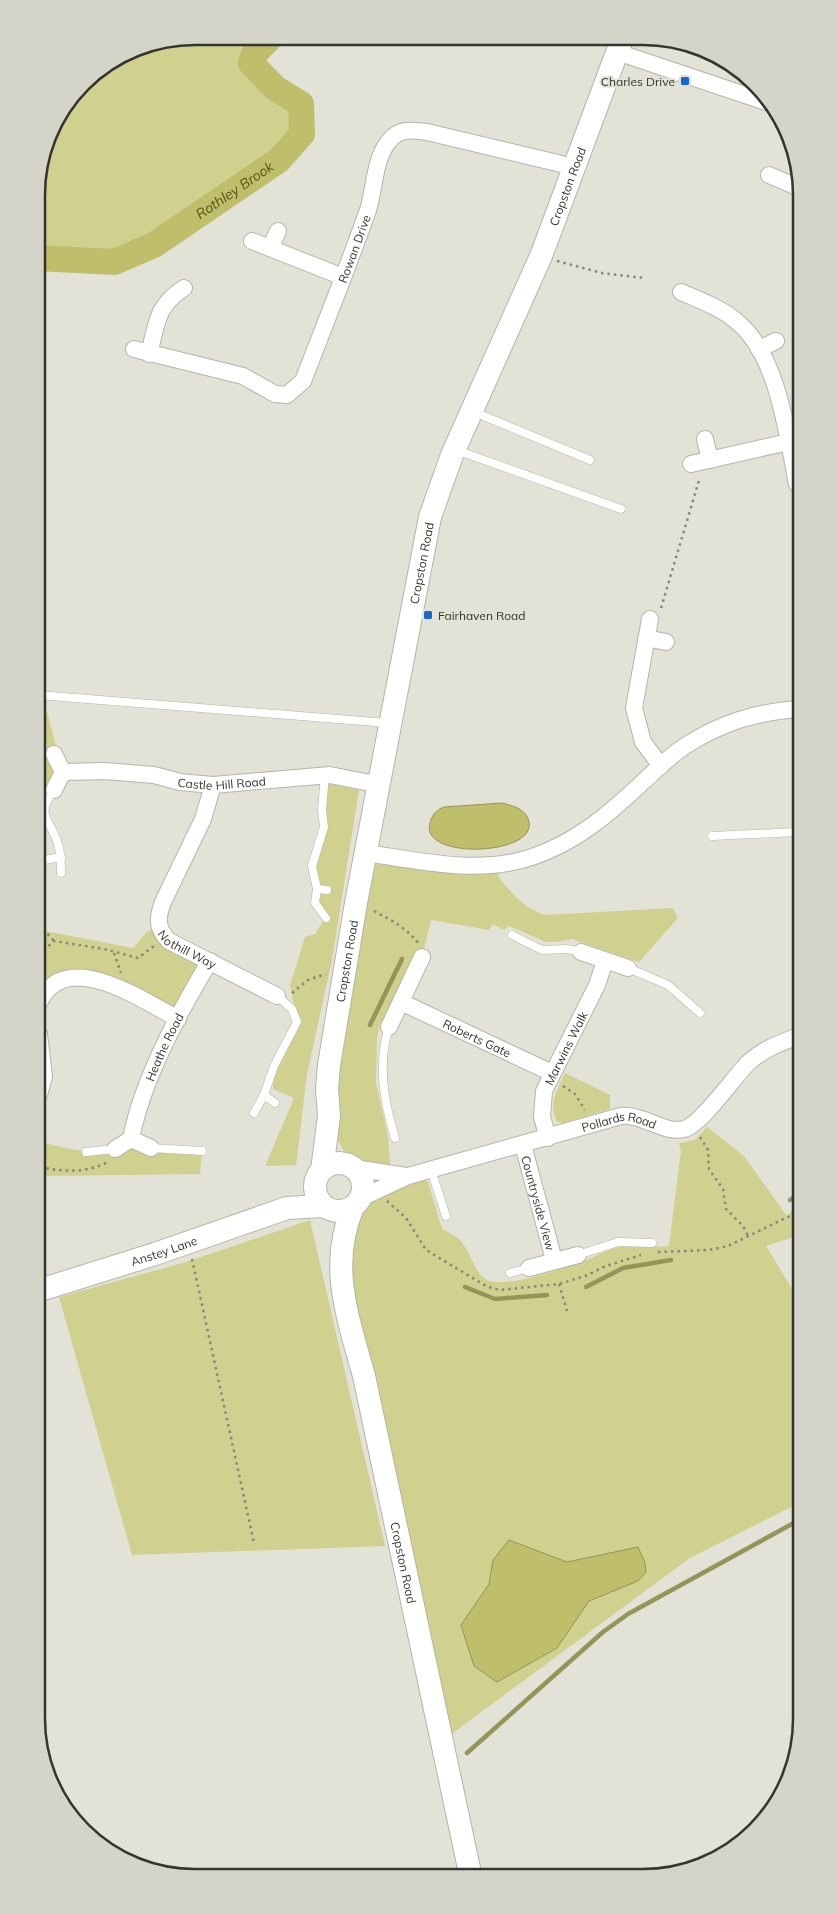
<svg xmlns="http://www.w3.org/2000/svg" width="838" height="1914" viewBox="0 0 838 1914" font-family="Mulish,sans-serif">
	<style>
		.green { fill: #d0d18e }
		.water { fill: #bebe6b; stroke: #959559 }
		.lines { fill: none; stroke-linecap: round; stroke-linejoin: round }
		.stream { stroke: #959559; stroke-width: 4.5 }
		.river { stroke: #bebe6b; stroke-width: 26 }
		.lane-casing { stroke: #b5b5aa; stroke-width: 9 }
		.street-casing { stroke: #b5b5aa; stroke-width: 18 }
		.secondary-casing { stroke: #b5b5aa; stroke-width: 24 }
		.path { stroke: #87877f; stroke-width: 2.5; stroke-dasharray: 2.5 4; stroke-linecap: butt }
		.lane { stroke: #fff; stroke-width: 8 }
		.street { stroke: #fff; stroke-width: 16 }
		.secondary { stroke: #fff; stroke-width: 22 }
		.poi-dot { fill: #1b65d0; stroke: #e2e2d6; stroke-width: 2 }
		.labels { text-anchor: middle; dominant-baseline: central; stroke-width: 4; stroke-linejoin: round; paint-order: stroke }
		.poi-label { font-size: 12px; fill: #353530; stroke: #e2e2d6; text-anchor: end }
		.street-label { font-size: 12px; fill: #353530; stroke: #e2e2d6 }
		.water-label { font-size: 14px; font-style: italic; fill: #565518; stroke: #e2e2d6 }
		.rim { fill: none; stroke: #353530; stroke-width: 2.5 }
	</style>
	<rect width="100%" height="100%" fill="#e2e2d6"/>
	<g class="green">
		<path d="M195 36 271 37 254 54 251 63 295 106C291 148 273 165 235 179L114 262 37 256V184L53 124 90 76 134 48Z"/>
		<path d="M38 711 47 712 63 772 39 831Z"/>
		<path d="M324 783 359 790 332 960 307 1074 296 1165 265 1166 294 1098 273 1089 274 1066 297 1022 290 985 305 937 315 934 325 918 315 903 312 866 324 827Z"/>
		<path d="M367 853 500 864 498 876C511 893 524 908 545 915L673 908 678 918 639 962 572 939 558 942H546L509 926 504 930 493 924 489 930 431 920 422 957 389 1027 380 1024 377 1038 376 1083 388 1136 391 1175 352 1166 336 1137 329 1116Z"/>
		<path d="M39 907 45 931 133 948 147 932 158 927 208 964 176 1014 118 989 57 973 39 991Z"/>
		<path d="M565 1073 610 1095V1109L563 1123 557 1122C548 1102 557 1092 565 1073Z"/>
		<path d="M707 1127 744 1156 787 1216 800 1201V1235L766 1246 800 1302 801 1502 690 1558 442 1741 345 1308 359 1201 408 1176 428 1182 442 1229C448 1232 454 1235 459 1239 469 1248 475 1275 487 1280 507 1289 562 1268 584 1261 595 1257 607 1249 620 1247 636 1244 652 1248 669 1246L681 1151 679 1143 695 1140Z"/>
		<path d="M131 1139 151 1148 202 1151 200 1174 40 1176V1142C76 1150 97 1159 131 1139Z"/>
		<path d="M310 1220 385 1546 132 1555 59 1297 186 1262Z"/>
	</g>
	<g class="water">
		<path d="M502 803C513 806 527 809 529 822 536 856 419 860 430 823 432 815 436 810 444 807Z"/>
		<path d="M509 1540 567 1562 638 1547 645 1563 646 1572 638 1581 589 1601 557 1648 497 1682 474 1666 461 1625 489 1584 493 1560Z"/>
	</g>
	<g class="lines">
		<g class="stream">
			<path d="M370 1025 402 959"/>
			<path d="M790 1200 800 1193"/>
			<path d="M465 1287 495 1299 547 1295"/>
			<path d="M586 1287 623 1268 671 1260"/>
			<path d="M467 1753 603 1632 628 1614 801 1519"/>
		</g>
		<path class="river" id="s1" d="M37 258 114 262 154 245 279 160 302 134 301 104 275 88 251 63 254 54 271 37"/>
		<g class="lane-casing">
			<g id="lane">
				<path d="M474 412 590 460"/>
				<path d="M456 450 621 509"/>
				<path d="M38 695 388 723"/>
				<path d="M325 775 322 810 324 827 312 866 317 889 315 903 326 918"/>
				<path d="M54 790C35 816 49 818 57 841 61 851 61 863 61 873"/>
				<path d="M712 836 799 832"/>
				<path d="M44 860 61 857"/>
				<path d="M317 889 327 890"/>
				<path d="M512 935 542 950 567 949 581 952"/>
				<path d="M628 968 668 985 700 1013"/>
				<path d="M389 1027C377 1064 384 1102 395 1138"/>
				<path d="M264 1095 275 1103"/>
				<path d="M254 1113 264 1095 274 1066 297 1022 292 1009 277 996"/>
				<path d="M151 1148 202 1151"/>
				<path d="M86 1152 115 1149"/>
				<path d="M431 1170 446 1216"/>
				<path d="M796 1174 800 1171"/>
				<path d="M578 1255 618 1242 652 1243"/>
				<path d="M510 1273 529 1268"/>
			</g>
		</g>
		<g class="street-casing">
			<g id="street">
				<path d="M617 52 766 102"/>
				<path d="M769 175 797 187"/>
				<path d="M252 241 343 277"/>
				<path d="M270 248 278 231"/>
				<path d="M681 292C699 300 719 307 735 320 778 353 787 434 797 484"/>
				<path id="s2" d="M134 349 243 376 275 394 287 395 303 381C325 324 348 267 368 210 375 188 374 159 389 141 399 128 412 130 427 132L574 167"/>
				<path d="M759 349 776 341"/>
				<path d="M149 354C157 323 156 306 184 288"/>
				<path d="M705 439 710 460"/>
				<path d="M691 464 788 442"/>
				<path d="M650 619 634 708 643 742 661 766"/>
				<path d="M646 638 666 642"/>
				<path id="s3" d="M63 772 105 771 154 775 180 782 213 785 330 775 380 785"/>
				<path id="s4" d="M213 785 203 819 163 902C157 918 156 928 169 941L277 996"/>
				<path d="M54 790 63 772 54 754"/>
				<path d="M367 853C420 861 480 875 532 857 577 842 610 813 644 781 657 769 670 756 685 746 721 723 755 712 798 709"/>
				<path d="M581 952 628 968"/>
				<path id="s5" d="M401 1002 552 1073"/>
				<path d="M39 1003C65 946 142 1000 178 1019"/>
				<path d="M389 1027 422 957"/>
				<path d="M39 1034 44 1076 39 1095"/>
				<path id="s6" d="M548 1138 542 1117 544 1091 597 985 605 961"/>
				<path id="s7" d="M131 1139C142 1080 179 1012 210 961"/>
				<path id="s8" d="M523 1145 554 1260"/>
				<path d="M115 1149 131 1139 151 1148"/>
				<path d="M354 1168 406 1176"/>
				<path id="s9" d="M361 1198 408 1176 621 1116C644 1114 664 1134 684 1129 701 1125 734 1077 748 1063 763 1049 780 1043 799 1036"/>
				<path d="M529 1268 578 1255"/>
			</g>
		</g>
		<g class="secondary-casing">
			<g id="secondary">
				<circle cx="339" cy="1187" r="24"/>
				<path id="s10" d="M322 1170 329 1116 327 1089 329 1065 356 903 430 517 452 455 541 256 622 39"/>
				<path id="s11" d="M353 1207C328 1265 348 1318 364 1376L470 1873"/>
				<path id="s12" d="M40 1290 155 1254 287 1208 323 1206"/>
			</g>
		</g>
		<g class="path">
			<path d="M557 261 602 273 644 278"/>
			<path d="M661 608 700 477"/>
			<path d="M374 911C391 920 407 928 419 944"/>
			<path d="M39 924 54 941"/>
			<path d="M114 953 121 973"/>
			<path d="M39 955 54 941 104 949 138 958 154 946"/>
			<path d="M292 993 308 980 326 974"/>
			<path d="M563 1086 575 1094 585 1110"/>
			<path d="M700 1137 708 1150 709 1169 723 1189 726 1209 743 1226 749 1238"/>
			<path d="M40 1167C62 1172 87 1173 108 1162"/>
			<path d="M387 1201 406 1218 426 1250 486 1286 499 1290 559 1284 585 1276 606 1266 641 1255"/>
			<path d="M658 1252 709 1250 728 1246 800 1211"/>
			<path d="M192 1259 254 1543"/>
			<path d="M559 1284 567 1311"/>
		</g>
		<use href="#lane" class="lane"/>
		<use href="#street" class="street"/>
		<use href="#secondary" class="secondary"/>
	</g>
	<g class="poi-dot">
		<rect x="680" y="76" width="10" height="10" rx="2.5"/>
		<rect x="423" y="610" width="10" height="10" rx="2.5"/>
	</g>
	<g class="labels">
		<g class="poi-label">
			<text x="675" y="81">Charles Drive</text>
			<text x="438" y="615" text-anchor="start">Fairhaven Road</text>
		</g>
		<g class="street-label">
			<text stroke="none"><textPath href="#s10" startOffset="1021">Cropston Road</textPath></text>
			<text stroke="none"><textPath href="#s2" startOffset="324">Rowan Drive</textPath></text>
			<text stroke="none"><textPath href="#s10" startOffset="616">Cropston Road</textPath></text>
			<text stroke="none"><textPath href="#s3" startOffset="160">Castle Hill Road</textPath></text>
			<text stroke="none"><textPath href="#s4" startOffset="190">Nothill Way</textPath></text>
			<text stroke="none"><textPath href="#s10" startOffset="211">Cropston Road</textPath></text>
			<text stroke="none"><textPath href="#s5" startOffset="84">Roberts Gate</textPath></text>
			<text stroke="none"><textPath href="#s7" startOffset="98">Heathe Road</textPath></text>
			<text stroke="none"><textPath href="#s6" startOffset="96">Marwins Walk</textPath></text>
			<text stroke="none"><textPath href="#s9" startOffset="271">Pollards Road</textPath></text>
			<text stroke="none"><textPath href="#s8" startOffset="60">Countryside View</textPath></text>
			<text stroke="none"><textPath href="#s12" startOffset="130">Anstey Lane</textPath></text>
			<text stroke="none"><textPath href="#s11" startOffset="364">Cropston Road</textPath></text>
		</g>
		<g class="water-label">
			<text stroke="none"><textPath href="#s1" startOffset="218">Rothley Brook</textPath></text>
		</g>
	</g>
	<path d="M0 0H838V1914H0ZM195 45H643A150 150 0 0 1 793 195V1719A150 150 0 0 1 643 1869H195A150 150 0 0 1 45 1719V195A150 150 0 0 1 195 45Z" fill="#d4d4c9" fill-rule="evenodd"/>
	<path class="rim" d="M195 45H643A150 150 0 0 1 793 195V1719A150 150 0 0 1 643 1869H195A150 150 0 0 1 45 1719V195A150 150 0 0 1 195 45Z"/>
</svg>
